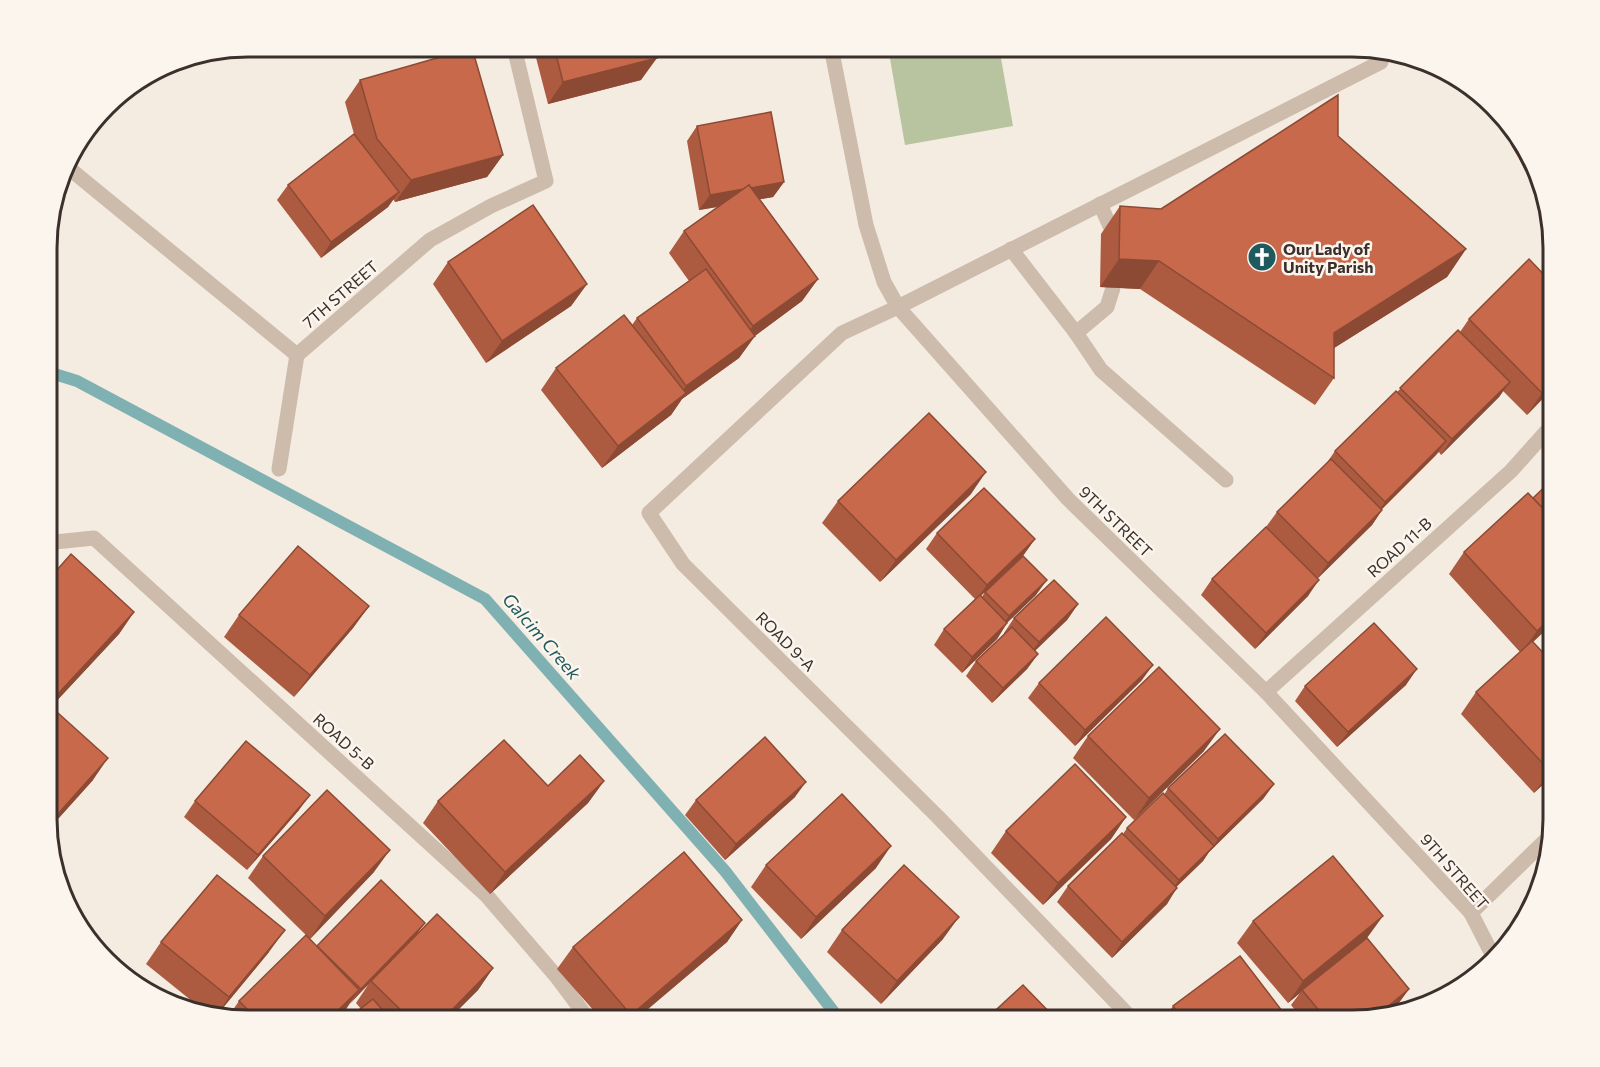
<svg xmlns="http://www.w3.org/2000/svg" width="1600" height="1067" viewBox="0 0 1600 1067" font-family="Commissioner,sans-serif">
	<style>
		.pitch { fill: #b8c4a0 }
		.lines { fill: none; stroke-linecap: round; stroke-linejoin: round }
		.stream { stroke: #7fb0b2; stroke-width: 12 }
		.service { stroke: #cdbbac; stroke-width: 15 }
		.minor { stroke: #cdbbac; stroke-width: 15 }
		.wall { fill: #ac5a40; fill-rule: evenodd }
		.shaded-wall { fill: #8c4a34 }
		.building { fill: #c8694b; stroke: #8c4a34; stroke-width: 1.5 }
		.labels { text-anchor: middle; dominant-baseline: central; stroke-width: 5; stroke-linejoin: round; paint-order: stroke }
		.poi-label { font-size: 16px; font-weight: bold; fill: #3b302b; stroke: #fbf5ee; text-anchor: start }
		.street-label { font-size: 16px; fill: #3b302b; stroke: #fbf5ee }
		.water-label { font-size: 18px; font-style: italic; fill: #1f5a5e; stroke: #fbf5ee }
		.rim { fill: none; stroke: #3b302b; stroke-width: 3 }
	</style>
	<rect width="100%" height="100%" fill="#f4ebe1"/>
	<path class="pitch" d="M888 47H999L1013 126 905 145Z"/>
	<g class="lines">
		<path class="stream" d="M48 372 77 381 485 599 725 871 840 1020"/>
		<g class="service">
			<path d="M1100 204 1114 235"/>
			<path d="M1011 249 1076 333 1101 370 1226 480"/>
			<path d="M898 307 1381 62 1374 50"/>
			<path d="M1076 333 1107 307 1113 288"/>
			<path d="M279 469 297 355"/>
		</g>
		<g class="minor">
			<path d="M831 47 866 225 884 282 898 307 1068 499 1266 692 1471 913 1493 956"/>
			<path d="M65 165 297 355 430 240 491 206 546 181 514 47"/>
			<path d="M898 307 842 333 649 513 683 564 938 817 1133 1020"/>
			<path d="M48 549 55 542 94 538 487 896 556 976 589 1020"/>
			<path d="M1266 692 1511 471 1553 424"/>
			<path d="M1471 913 1553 833"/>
		</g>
	</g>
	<g class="wall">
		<path d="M533 46H690L656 55 641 80 548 104Z"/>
		<path d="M360 80 503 155 487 177 395 202 393 199 388 207 321 258 277 200 288 185 354 134 345 102Z"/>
		<path d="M697 126 784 182 773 197 760 199 818 279 802 301 755 336 739 358 682 399 671 415 602 468 541 390 556 368 632 325 637 318 689 281 669 253 684 231 718 207 699 210 687 141Z"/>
		<path d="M1515 135 1527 147 1541 195 1540 196 1510 143Z"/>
		<path d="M1338 136 1466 249 1447 277 1334 348V378L1315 405 1140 289 1100 287 1101 234 1120 206 1161 209Z"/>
		<path d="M448 262 587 284 571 306 486 363 433 284Z"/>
		<path d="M1553 284V388L1527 415 1503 391 1499 397 1441 455 1439 452 1382 509V510L1372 525 1317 579 1308 596 1255 649 1201 595 1212 579 1266 527 1277 512 1326 464 1335 451 1460 332 1469 319Z"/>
		<path d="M971 494 880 582 822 523 838 501Z"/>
		<path d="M1533 498 1553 623 1533 642 1553 775 1534 793 1461 714 1476 692 1520 652 1449 574 1464 552Z"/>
		<path d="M937 533 1035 539 1023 556 1036 595 1007 623 997 639 962 673 934 645 944 629 975 599 926 549ZM1017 561 985 592 982 597 981 596Z"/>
		<path d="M48 580 134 612 119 634 51 707 93 780 48 830Z"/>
		<path d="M1078 604 1067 620 1035 651 1038 654 1027 669 992 703 966 676 976 661 1004 634V633L1014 618Z"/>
		<path d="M369 606 353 628 294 697 224 637 239 615Z"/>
		<path d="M1142 680 1075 746 1028 698 1039 683Z"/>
		<path d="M1406 685 1337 747 1295 701 1305 686Z"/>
		<path d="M1088 736 1204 751 1134 820 1073 758Z"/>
		<path d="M604 781 588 803 490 894 423 823 438 801Z"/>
		<path d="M1274 784 1263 799 1209 852 1203 861 1176 887 1167 904 1112 958 1057 902 1068 886 1123 834 1127 828 1164 795 1168 788Z"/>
		<path d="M795 797 725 860 685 815 696 800Z"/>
		<path d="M195 801 299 810 247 870 184 817Z"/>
		<path d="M1126 817 1111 839 1043 905 991 853 1006 831Z"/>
		<path d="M263 856 374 872 310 939 248 878Z"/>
		<path d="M766 865 876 868 801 939 751 887Z"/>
		<path d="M742 920 727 942 635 1020H602L557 969 573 947Z"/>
		<path d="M1253 921 1367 938 1409 989 1398 1004 1387 1013 1365 1020H1303L1291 1005 1300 993 1288 1003 1237 943Z"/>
		<path d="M842 930 943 939 881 1004 827 952Z"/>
		<path d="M418 934 493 968 478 990 448 1020H346L361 1009 356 1003 368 985 349 1004 344 1012 335 1020H247L228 1017 239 1001 317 946Z"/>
		<path d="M161 942 269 952 217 1015 208 1014 146 964Z"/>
		<path d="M1173 1006 1289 1020H1163Z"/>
	</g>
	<g class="shaded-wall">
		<path d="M652 46H690L644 58Z"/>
		<path d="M657 58 641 80 548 104 563 82Z"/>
		<path d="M503 155 487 177 395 202 411 180Z"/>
		<path d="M784 182 773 197 699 210 710 195Z"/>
		<path d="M399 192 388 207 321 258 331 242Z"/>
		<path d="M1466 249 1447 277 1315 360 1334 333Z"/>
		<path d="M1119 259 1159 261 1140 289 1100 287Z"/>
		<path d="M818 279 802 301 749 340 755 336 739 358 682 399 671 415 602 468 618 446 673 403 686 386 738 348 753 326Z"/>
		<path d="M587 284 571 306 486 363 502 341Z"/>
		<path d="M1510 382 1499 397 1441 455 1452 439Z"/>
		<path d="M1553 382V388L1527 415 1542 393Z"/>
		<path d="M1446 441 1435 456 1374 517 1385 502Z"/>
		<path d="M986 472 971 494 880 582 896 560Z"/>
		<path d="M1382 510 1372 525 1317 579 1328 563Z"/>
		<path d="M1035 539 1024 554 976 600 987 585Z"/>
		<path d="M1047 580 1036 595 998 631 1009 616Z"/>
		<path d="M1319 580 1308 596 1255 649 1266 633Z"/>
		<path d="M1078 604 1067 620 1028 657 1039 642Z"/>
		<path d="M369 606 353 628 294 697 310 675Z"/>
		<path d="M134 612 119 634 48 710V707L55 697Z"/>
		<path d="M1553 616V623L1521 653 1537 631Z"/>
		<path d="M1007 623 997 639 962 673 972 657Z"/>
		<path d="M1038 654 1027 669 992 703 1003 688Z"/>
		<path d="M1153 665 1142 680 1075 746 1085 730Z"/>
		<path d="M1417 669 1406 685 1337 747 1348 732Z"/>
		<path d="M1220 729 1204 751 1134 820 1149 798Z"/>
		<path d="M108 758 93 780 48 830V825Z"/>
		<path d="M1553 768V775L1534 793 1550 771Z"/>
		<path d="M604 781 588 803 490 894 505 872Z"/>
		<path d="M806 782 795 797 725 860 736 844Z"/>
		<path d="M1274 784 1263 799 1209 852 1203 861 1168 895 1179 880 1212 848 1218 839Z"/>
		<path d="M310 795 299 810 247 870 258 855Z"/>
		<path d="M1126 817 1111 839 1043 905 1058 883Z"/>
		<path d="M891 846 876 868 801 939 816 917Z"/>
		<path d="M390 850 374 872 310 939 325 916Z"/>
		<path d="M1177 888 1167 904 1112 958 1122 942Z"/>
		<path d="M1383 916 1367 938 1303 991 1302 990 1300 993 1288 1003 1303 981Z"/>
		<path d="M959 917 943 939 881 1004 897 981Z"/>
		<path d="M742 920 727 942 635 1020H627L631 1015Z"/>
		<path d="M425 923 414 938 371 981 350 1004 361 989Z"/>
		<path d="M285 930 269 952 217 1015 229 997Z"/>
		<path d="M493 968 478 990 448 1020H442Z"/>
		<path d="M1409 989 1398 1004 1387 1013 1375 1017Z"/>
		<path d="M359 990 344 1012 335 1020H328Z"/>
	</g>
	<g class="building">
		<path d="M554 46H654L657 58 563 82Z"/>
		<path d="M472 48 503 155 411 180 377 139 360 80Z"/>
		<path d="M1338 95V136L1466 249 1334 333V378L1159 261 1119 259 1120 206 1161 209Z"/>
		<path d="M771 112 784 182 751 188 749 185 744 189 710 195 697 126Z"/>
		<path d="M354 134 399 192 331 242 288 185Z"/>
		<path d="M749 185 818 279 753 326 684 231Z"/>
		<path d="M533 205 587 284 502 341 448 262Z"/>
		<path d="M1529 259 1553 284V382L1542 393 1469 319Z"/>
		<path d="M706 269 755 336 686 386 637 318Z"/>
		<path d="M624 315 686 393 618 446 556 368Z"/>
		<path d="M1458 330 1510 382 1452 439 1400 388Z"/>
		<path d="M1396 391 1446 441 1385 502 1335 451Z"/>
		<path d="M929 413 986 472 896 560 838 501Z"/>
		<path d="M1331 459 1382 510 1328 563 1277 512Z"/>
		<path d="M1553 479V519L1533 498Z"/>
		<path d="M984 488 1035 539 987 585 937 533Z"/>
		<path d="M1528 493 1553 519V616L1537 631 1464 552Z"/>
		<path d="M1266 527 1319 580 1266 633 1212 579Z"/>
		<path d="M298 546 369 606 310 675 239 615Z"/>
		<path d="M71 554 134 612 55 697 48 691V580Z"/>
		<path d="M1023 556 1047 580 1009 616 985 592Z"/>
		<path d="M1054 580 1078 604 1039 642 1014 618Z"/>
		<path d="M980 595 1007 623 972 657 944 629Z"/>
		<path d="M1106 617 1153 665 1085 730 1039 683Z"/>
		<path d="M1374 623 1417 669 1348 732 1305 686Z"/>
		<path d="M1012 627 1038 654 1003 688 976 661Z"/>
		<path d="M1532 641 1553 663V768L1550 771 1476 692Z"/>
		<path d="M1159 667 1220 729 1149 798 1088 736Z"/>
		<path d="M48 704 108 758 48 825Z"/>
		<path d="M1225 734 1274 784 1218 839 1168 788Z"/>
		<path d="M765 737 806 782 736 844 696 800Z"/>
		<path d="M504 740 548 786 580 755 604 781 505 872 438 801Z"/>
		<path d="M246 741 310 795 258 855 195 801Z"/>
		<path d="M1075 764 1126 817 1058 883 1006 831Z"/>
		<path d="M327 790 390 850 325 916 263 856Z"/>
		<path d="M1163 793 1214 846 1179 880 1127 828Z"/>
		<path d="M842 794 891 846 816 917 766 865Z"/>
		<path d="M1122 833 1177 888 1122 942 1068 886Z"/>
		<path d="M684 852 742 920 631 1015 573 947Z"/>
		<path d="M1333 856 1383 916 1303 981 1253 921Z"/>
		<path d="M904 865 959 917 897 981 842 930Z"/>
		<path d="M217 875 285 930 229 997 161 942Z"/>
		<path d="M381 880 425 923 361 989 317 946Z"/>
		<path d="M437 914 493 968 442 1020H411L371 981Z"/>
		<path d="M306 935 359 990 328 1020H258L239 1001Z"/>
		<path d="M1367 938 1409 989 1375 1017 1365 1020H1327L1302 990Z"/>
		<path d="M1240 956 1289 1020H1184L1173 1006Z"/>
		<path d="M1023 985 1057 1020H985Z"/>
		<path d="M373 999 391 1020H346Z"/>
	</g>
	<defs>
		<g id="church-disc" transform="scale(1.5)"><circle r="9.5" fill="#1f5a5e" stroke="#fbf5ee"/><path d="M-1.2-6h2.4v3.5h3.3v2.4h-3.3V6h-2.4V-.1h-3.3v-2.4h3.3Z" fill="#fff"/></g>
	</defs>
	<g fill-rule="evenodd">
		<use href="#church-disc" x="1262" y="257"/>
	</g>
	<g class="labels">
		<g class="poi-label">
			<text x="1283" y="248">Our Lady of<tspan x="1283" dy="18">Unity Parish</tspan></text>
		</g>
		<g class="street-label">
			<text transform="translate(340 294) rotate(-41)">7TH STREET</text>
			<text transform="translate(1116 521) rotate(44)">9TH STREET</text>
			<text transform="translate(1399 547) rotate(-42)">ROAD 11-B</text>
			<text transform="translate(786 641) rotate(45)">ROAD 9-A</text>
			<text transform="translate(344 741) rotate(42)">ROAD 5-B</text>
			<text transform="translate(1455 871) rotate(49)">9TH STREET</text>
		</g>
		<g class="water-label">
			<text transform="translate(542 636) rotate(49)">Galcim Creek</text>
		</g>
	</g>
	<path d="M0 0H1600V1067H0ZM248 57H1352A191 191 0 0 1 1543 248V819A191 191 0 0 1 1352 1010H248A191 191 0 0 1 57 819V248A191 191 0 0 1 248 57Z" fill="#fbf5ee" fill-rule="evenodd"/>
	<path class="rim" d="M248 57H1352A191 191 0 0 1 1543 248V819A191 191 0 0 1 1352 1010H248A191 191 0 0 1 57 819V248A191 191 0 0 1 248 57Z"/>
</svg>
